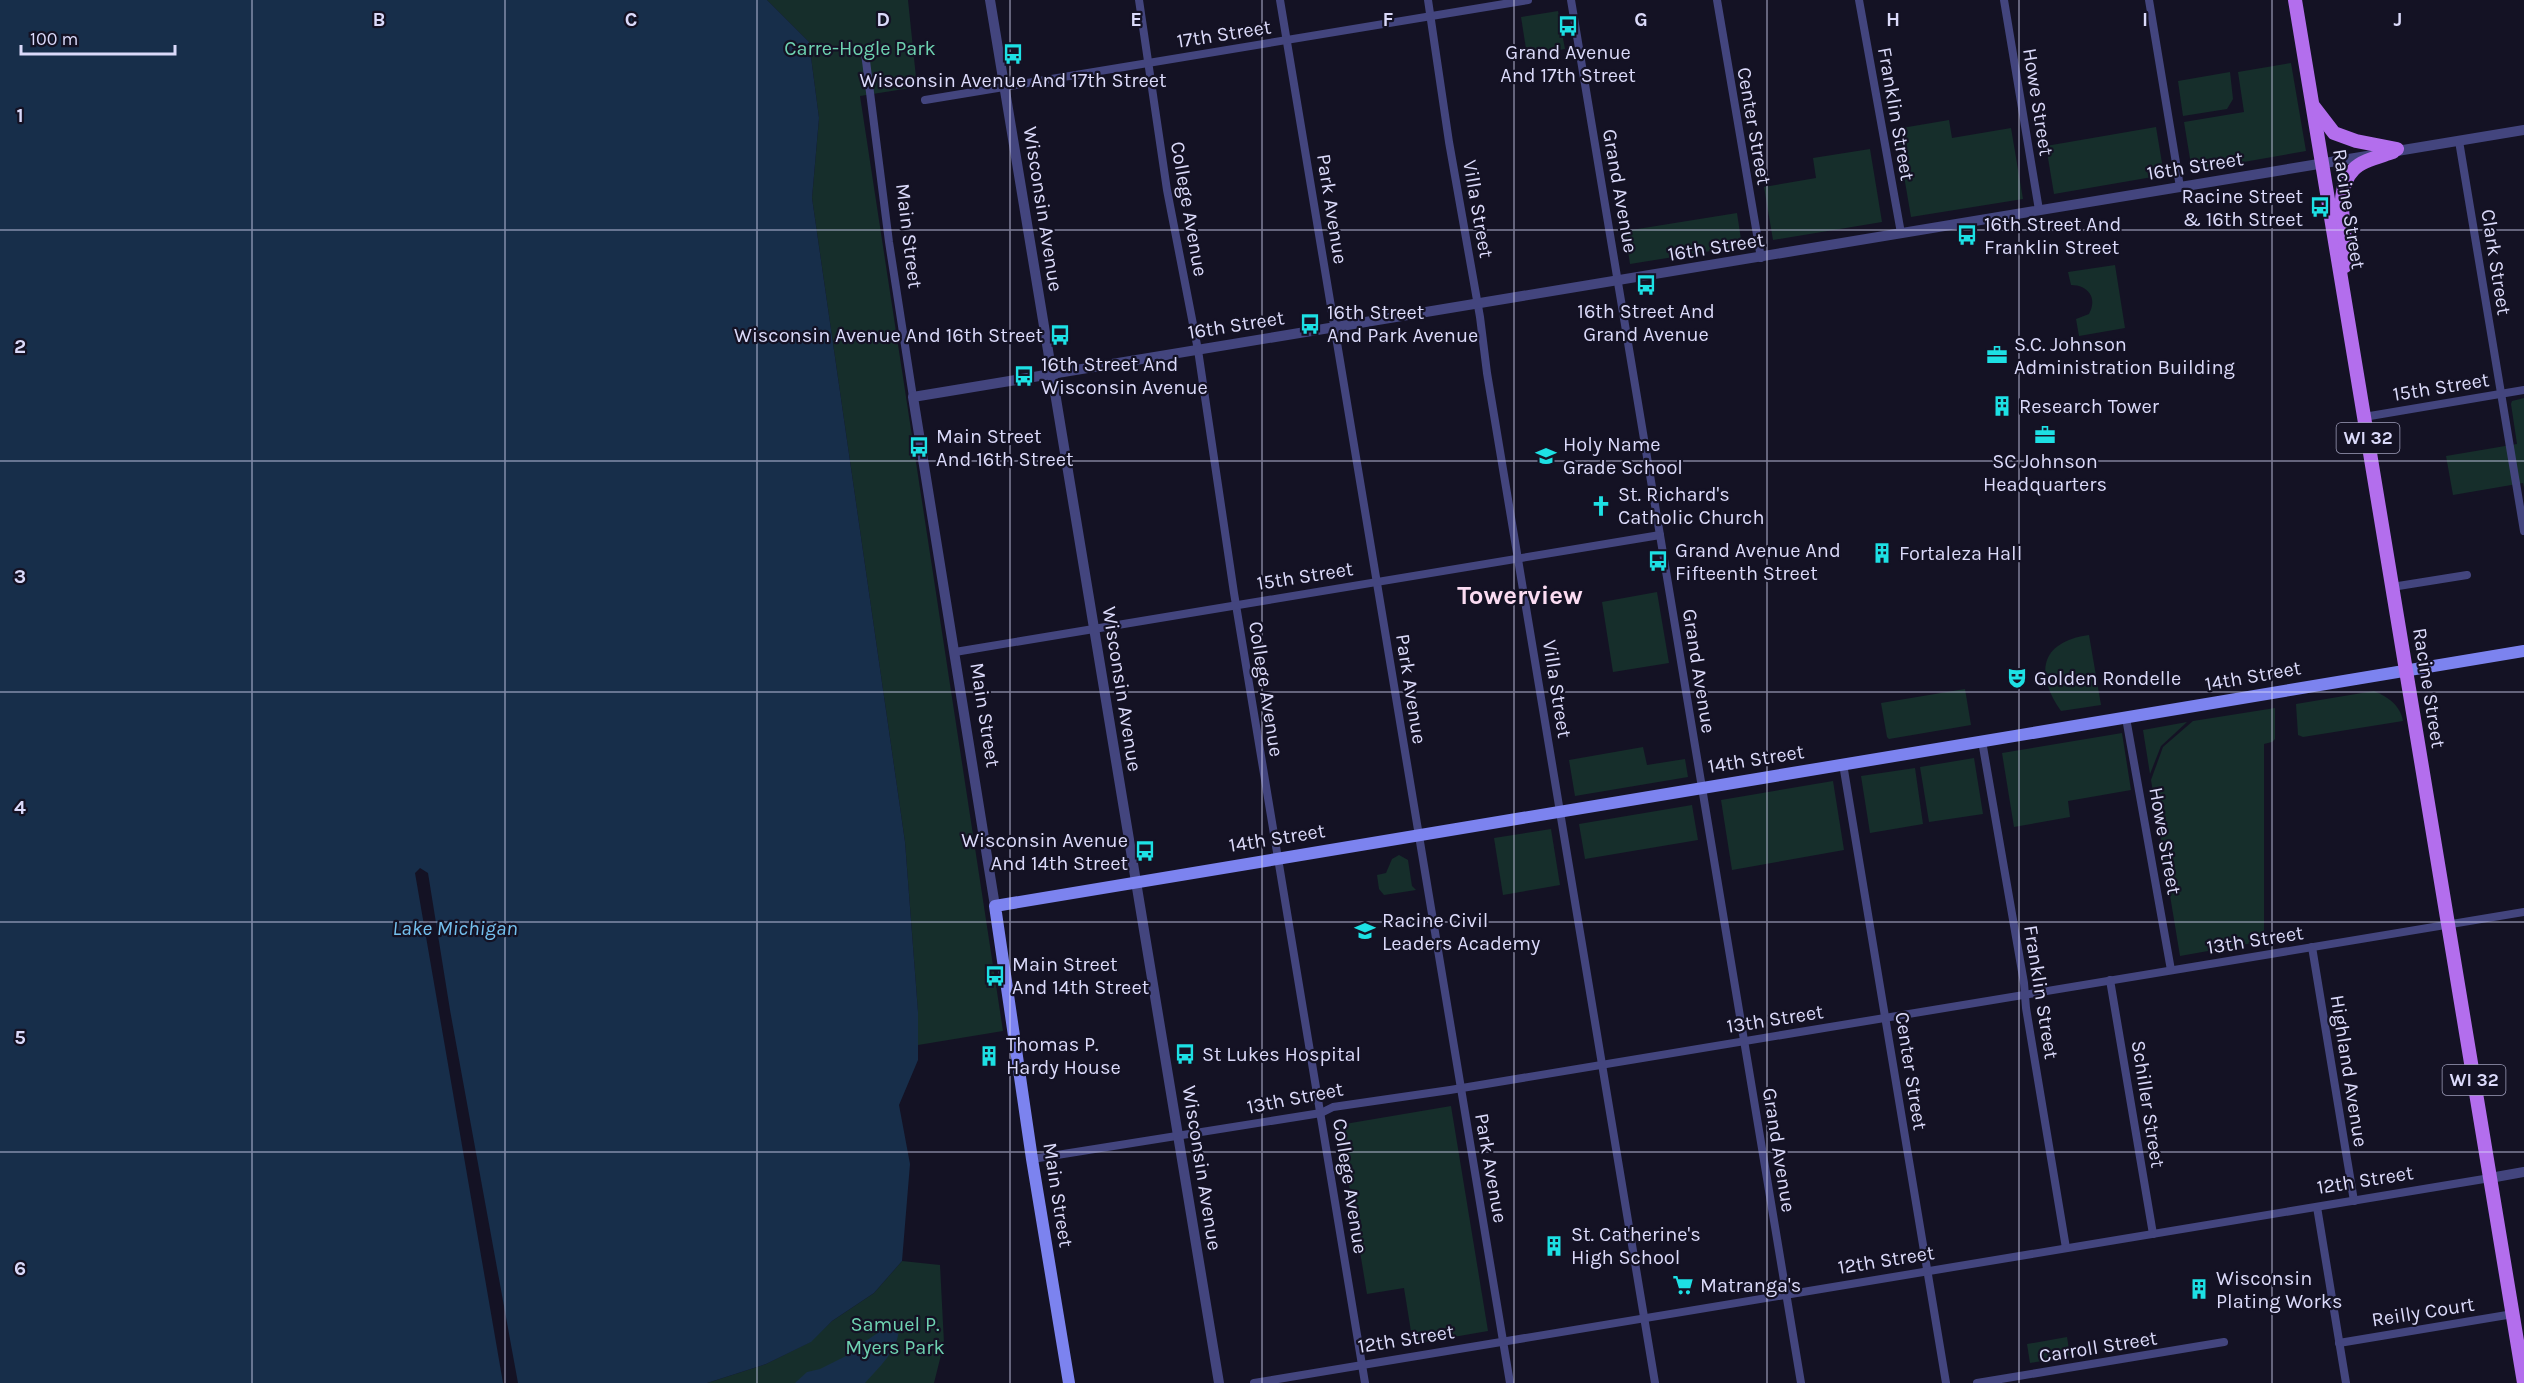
<svg xmlns="http://www.w3.org/2000/svg" width="2524" height="1383" viewBox="0 0 2524 1383" font-family="Karla,sans-serif">
	<style>
		.green { fill: #162e2b }
		.water { fill: #172e4a }
		.pier { fill: #141224 }
		.lines { fill: none; stroke-linecap: round; stroke-linejoin: round }
		.minor { stroke: #43457e; stroke-width: 8 }
		.tertiary { stroke: #43457e; stroke-width: 10 }
		.secondary { stroke: #7c83ef; stroke-width: 12 }
		.primary { stroke: #b36eed; stroke-width: 14 }
		.grid { fill: none; stroke: #dbdafa; stroke-width: 1.5; stroke-opacity: 0.55 }
		.labels { text-anchor: middle; dominant-baseline: central; stroke-width: 4.5; stroke-linejoin: round; paint-order: stroke }
		.shield { fill: #141224; stroke: #9f9eba; stroke-width: 1.5 }
		.shield-label { font-size: 18px; font-weight: bold; fill: #dbdafa }
		.street-label { font-size: 20px; fill: #dbdafa; stroke: #141224 }
		.park-label { font-size: 20px; fill: #6ed2b1; stroke: #141224 }
		.poi-label { font-size: 20px; fill: #dbdafa; stroke: #141224; text-anchor: start }
		.water-label { font-size: 21px; font-style: italic; fill: #74c0ee; stroke: #141224 }
		.district-label { font-size: 26px; font-weight: bold; fill: #fbdcf2; stroke: #141224 }
		.grid-label { font-size: 20px; text-anchor: middle; font-weight: bold; fill: #dbdafa; stroke: #141224; stroke-width: 4.5; stroke-linejoin: round; paint-order: stroke }
	</style>
	<rect width="100%" height="100%" fill="#141224"/>
	<g class="green">
		<path d="M767 0H908L917 87 860 96 1003 1031 918 1045V1012L905 842 812 198 819 118 809 42Z"/>
		<path d="M1558 11 1565 49 1527 55 1521 17Z"/>
		<path d="M2291 63 2306 151 2192 171 2184 122 2244 112 2238 72Z"/>
		<path d="M2230 72 2233 99 2227 109 2183 116 2178 81Z"/>
		<path d="M1949 120 1952 138 2011 128 2023 199 1911 217 1896 129Z"/>
		<path d="M2156 127 2164 175 2054 194 2046 146Z"/>
		<path d="M1870 149 1882 222 1773 240 1764 187 1816 178 1813 158Z"/>
		<path d="M1737 213 1742 246 1630 264 1625 231Z"/>
		<path d="M2115 265 2125 328 2079 336 2076 319 2089 314C2098 298 2088 285 2071 285L2068 272Z"/>
		<path d="M2524 398V488L2523 483 2453 495 2446 456 2517 444 2511 404 2512 401Z"/>
		<path d="M1657 592 1669 663 1613 672 1602 602Z"/>
		<path d="M2089 635 2101 705 2061 711C2035 674 2039 642 2089 635Z"/>
		<path d="M1965 689 1971 725 1889 739 1887 737 1881 703Z"/>
		<path d="M2374 691C2388 697 2400 705 2403 721L2303 737 2298 735 2296 704Z"/>
		<path d="M2275 708V739L2272 742 2264 744V941L2180 956 2151 780 2163 747 2193 721Z"/>
		<path d="M2187 722 2161 746 2150 774 2143 730Z"/>
		<path d="M2122 733 2131 790 2068 801 2070 817 2014 827 2002 753Z"/>
		<path d="M1643 747 1647 765 1685 759 1688 777 1575 796 1569 760Z"/>
		<path d="M1974 758 1983 814 1929 822 1920 767Z"/>
		<path d="M1915 768 1923 824 1870 833 1861 776Z"/>
		<path d="M1833 781 1844 850 1732 870 1721 800Z"/>
		<path d="M1692 805 1698 840 1585 859 1579 824Z"/>
		<path d="M1551 829 1560 885 1503 895 1494 838Z"/>
		<path d="M1399 855 1408 860 1412 886 1416 890 1384 895 1379 889 1377 875 1386 873 1392 859Z"/>
		<path d="M1451 1106 1488 1331 1413 1344 1404 1288 1367 1294 1339 1125Z"/>
		<path d="M902 1261 940 1265 944 1343 934 1383H707L766 1364 810 1342 832 1321 874 1293Z"/>
		<path d="M2067 1337 2070 1356 2030 1363 2027 1344Z"/>
	</g>
	<g class="water">
		<path d="M0 0H767L809 42 819 118 812 198 905 842 918 1012V1060L899 1105 910 1164 902 1261 874 1293 832 1321 811 1342 766 1364 707 1383H0Z"/>
		<path d="M898 1320C904 1345 880 1366 865 1383H795L807 1372 820 1369 854 1352 858 1344C873 1339 883 1327 898 1320Z"/>
	</g>
	<path class="pier" d="M420 868 428 873 450 1010 518 1383H503L415 873Z"/>
	<g class="lines">
		<g class="minor">
			<path d="M1139 0 1167 190 1198 350 1234 593 1365 1383"/>
			<path d="M1280 0 1510 1383"/>
			<path d="M1428 0 1449 142 1480 317 1487 373 1655 1383"/>
			<path d="M1571 0 1801 1383"/>
			<path d="M1717 0 1761 258"/>
			<path d="M1859 0 1901 233"/>
			<path d="M2004 0 2039 210"/>
			<path d="M2149 0 2180 187"/>
			<path d="M865 53 889 242 913 397"/>
			<path d="M925 100 1528 0"/>
			<path d="M2459 141 2524 531"/>
			<path d="M2364 417 2524 390"/>
			<path d="M2392 587 2467 575"/>
			<path d="M955 652 1660 535"/>
			<path d="M2126 718 2171 970"/>
			<path d="M1982 741 2024 983 2026 1008 2066 1248"/>
			<path d="M1843 764 1946 1383"/>
			<path d="M2312 947 2354 1201"/>
			<path d="M2110 980 2153 1234"/>
			<path d="M1032 1159 1321 1113 1333 1107 1450 1090 2524 912"/>
			<path d="M2317 1207 2346 1383"/>
			<path d="M2339 1343 2513 1314"/>
			<path d="M1254 1383 2490 1178"/>
			<path d="M1977 1383 2224 1342"/>
		</g>
		<g class="tertiary">
			<path d="M990 0 1219 1383"/>
			<path d="M2391 152 2524 130"/>
			<path d="M995 906 913 397 2373 155"/>
			<path d="M2490 1178 2524 1172"/>
		</g>
		<path class="secondary" d="M1069 1383 1032 1159 995 906 2524 651"/>
		<g class="primary">
			<path d="M2295 0 2524 1383"/>
			<path d="M2314 107 2334 133 2356 141 2397 149"/>
			<path d="M2345 266C2350 235 2330 193 2354 169 2362 160 2382 156 2393 152"/>
		</g>
	</g>
	<path class="grid" d="M252 0V1383M505 0V1383M757 0V1383M1010 0V1383M1262 0V1383M1514 0V1383M1767 0V1383M2019 0V1383M2272 0V1383M0 230H2524M0 461H2524M0 692H2524M0 922H2524M0 1152H2524"/>
	<defs>
		<g id="bus-bare" transform="scale(1.62)"><path d="M-5-6H5V4H4V6H2V4H-2V6H-4V4H-5ZM-3.5-4V0h7V-4ZM-3.5 1.2v1.5H-2V1.2ZM2 1.2v1.5H3.5V1.2Z" fill="#1de0e4" stroke="#141224" stroke-width="2.5" paint-order="stroke"/></g>
		<g id="office-bare" transform="scale(1.62)"><path d="M-6-3h4V-5.5h4V-3h4V5H-6ZM-1-4.5V-3h2v-1.5ZM-6 0V1H6V0Z" fill="#1de0e4" stroke="#141224" stroke-width="2.5" paint-order="stroke"/></g>
		<g id="building-bare" transform="scale(1.62)"><path d="M-4-6H4V6H1V3H-1V6H-4ZM-2.5-4.3h1.7v1.8h-1.7ZM.8-4.3h1.7v1.8H.8ZM-2.5-1h1.7V.8h-1.7ZM.8-1h1.7V.8H.8Z" fill="#1de0e4" stroke="#141224" stroke-width="2.5" paint-order="stroke"/></g>
		<g id="school-bare" transform="scale(1.62)"><path d="M0-5L7-2L0 1L-7-2ZM-4 1L0 2.5L4 1V4Q0 6-4 4Z" fill="#1de0e4" stroke="#141224" stroke-width="2.5" paint-order="stroke"/></g>
		<g id="church-bare" transform="scale(1.62)"><path d="M-1.2-6h2.4v3.5h3.3v2.4h-3.3V6h-2.4V-.1h-3.3v-2.4h3.3Z" fill="#1de0e4" stroke="#141224" stroke-width="2.5" paint-order="stroke"/></g>
		<g id="theatre-bare" transform="scale(1.62)"><path d="M-5-5.5Q0-4 5-5.5V0Q5 5 0 6Q-5 5-5 0ZM-3.3-2.5H-1v1.5H-3.3ZM1-2.5H3.3v1.5H1ZM-2.8 1Q0 5.5 2.8 1Z" fill="#1de0e4" stroke="#141224" stroke-width="2.5" paint-order="stroke"/></g>
		<g id="supermarket-bare" transform="scale(1.62)"><path d="M-6-5.5h2.5l.6 2H6L4.5 2H-2.5L-4.4-4H-6ZM-1.5 3.2a1.3 1.3 0 1 0 .1 0ZM3 3.2a1.3 1.3 0 1 0 .1 0Z" fill="#1de0e4" stroke="#141224" stroke-width="2.5" paint-order="stroke"/></g>
	</defs>
	<g fill-rule="evenodd">
		<use href="#bus-bare" x="1568" y="26"/>
		<use href="#bus-bare" x="1013" y="54"/>
		<use href="#bus-bare" x="2320" y="207"/>
		<use href="#bus-bare" x="1967" y="235"/>
		<use href="#bus-bare" x="1646" y="285"/>
		<use href="#bus-bare" x="1310" y="324"/>
		<use href="#bus-bare" x="1060" y="335"/>
		<use href="#office-bare" x="1997" y="355"/>
		<use href="#bus-bare" x="1024" y="376"/>
		<use href="#building-bare" x="2002" y="406"/>
		<use href="#office-bare" x="2045" y="435"/>
		<use href="#bus-bare" x="919" y="447"/>
		<use href="#school-bare" x="1546" y="456"/>
		<use href="#church-bare" x="1601" y="506"/>
		<use href="#building-bare" x="1882" y="553"/>
		<use href="#bus-bare" x="1658" y="561"/>
		<use href="#theatre-bare" x="2017" y="678"/>
		<use href="#bus-bare" x="1145" y="851"/>
		<use href="#school-bare" x="1365" y="931"/>
		<use href="#bus-bare" x="995" y="976"/>
		<use href="#bus-bare" x="1185" y="1054"/>
		<use href="#building-bare" x="989" y="1056"/>
		<use href="#building-bare" x="1554" y="1246"/>
		<use href="#supermarket-bare" x="1683" y="1285"/>
		<use href="#building-bare" x="2199" y="1289"/>
	</g>
	<g class="labels">
		<g class="shield">
			<rect x="2336.5" y="423" width="63" height="30" rx="4.5"/>
			<rect x="2442.5" y="1065" width="63" height="30" rx="4.5"/>
		</g>
		<g class="shield-label">
			<text x="2368" y="438">WI 32</text>
			<text x="2474" y="1080">WI 32</text>
		</g>
		<g class="street-label">
			<text transform="translate(1224 34) rotate(-9)">17th Street</text>
			<text transform="translate(2038 102) rotate(81)">Howe Street</text>
			<text transform="translate(1896 114) rotate(80)">Franklin Street</text>
			<text transform="translate(1754 126) rotate(80)">Center Street</text>
			<text transform="translate(2195 166) rotate(-9)">16th Street</text>
			<text transform="translate(1620 191) rotate(80)">Grand Avenue</text>
			<text transform="translate(1043 209) rotate(81)">Wisconsin Avenue</text>
			<text transform="translate(1189 209) rotate(80)">College Avenue</text>
			<text transform="translate(1332 209) rotate(81)">Park Avenue</text>
			<text transform="translate(1478 209) rotate(80)">Villa Street</text>
			<text transform="translate(2349 209) rotate(81)">Racine Street</text>
			<text transform="translate(909 236) rotate(83)">Main Street</text>
			<text transform="translate(1716 247) rotate(-9)">16th Street</text>
			<text transform="translate(2496 262) rotate(81)">Clark Street</text>
			<text transform="translate(1236 325) rotate(-9)">16th Street</text>
			<text transform="translate(2441 387) rotate(-9)">15th Street</text>
			<text transform="translate(1305 576) rotate(-9)">15th Street</text>
			<text transform="translate(1699 671) rotate(81)">Grand Avenue</text>
			<text transform="translate(2253 676) rotate(-10)">14th Street</text>
			<text transform="translate(2429 688) rotate(81)">Racine Street</text>
			<text transform="translate(1122 689) rotate(81)">Wisconsin Avenue</text>
			<text transform="translate(1266 689) rotate(81)">College Avenue</text>
			<text transform="translate(1411 689) rotate(81)">Park Avenue</text>
			<text transform="translate(1557 689) rotate(81)">Villa Street</text>
			<text transform="translate(985 715) rotate(81)">Main Street</text>
			<text transform="translate(1756 759) rotate(-9)">14th Street</text>
			<text transform="translate(1277 838) rotate(-9)">14th Street</text>
			<text transform="translate(2165 841) rotate(80)">Howe Street</text>
			<text transform="translate(2255 940) rotate(-9)">13th Street</text>
			<text transform="translate(2041 992) rotate(81)">Franklin Street</text>
			<text transform="translate(1775 1019) rotate(-9)">13th Street</text>
			<text transform="translate(1911 1071) rotate(81)">Center Street</text>
			<text transform="translate(2349 1071) rotate(81)">Highland Avenue</text>
			<text transform="translate(1295 1098) rotate(-11)">13th Street</text>
			<text transform="translate(2148 1104) rotate(81)">Schiller Street</text>
			<text transform="translate(1779 1150) rotate(81)">Grand Avenue</text>
			<text transform="translate(1202 1168) rotate(81)">Wisconsin Avenue</text>
			<text transform="translate(1491 1168) rotate(80)">Park Avenue</text>
			<text transform="translate(2365 1180) rotate(-9)">12th Street</text>
			<text transform="translate(1350 1186) rotate(81)">College Avenue</text>
			<text transform="translate(1058 1195) rotate(81)">Main Street</text>
			<text transform="translate(1886 1260) rotate(-9)">12th Street</text>
			<text transform="translate(2423 1312) rotate(-9)">Reilly Court</text>
			<text transform="translate(1406 1339) rotate(-9)">12th Street</text>
			<text transform="translate(2098 1347) rotate(-9)">Carroll Street</text>
		</g>
		<g class="park-label">
			<text x="860" y="48">Carre-Hogle Park</text>
			<text x="895" y="1324">Samuel P.<tspan x="895" dy="23">Myers Park</tspan></text>
		</g>
		<g class="poi-label">
			<text x="1568" y="52" text-anchor="middle">Grand Avenue<tspan x="1568" dy="23">And 17th Street</tspan></text>
			<text x="1013" y="80" text-anchor="middle">Wisconsin Avenue And 17th Street</text>
			<text x="2303" y="196" text-anchor="end">Racine Street<tspan x="2303" dy="23">&amp; 16th Street</tspan></text>
			<text x="1984" y="224">16th Street And<tspan x="1984" dy="23">Franklin Street</tspan></text>
			<text x="1646" y="311" text-anchor="middle">16th Street And<tspan x="1646" dy="23">Grand Avenue</tspan></text>
			<text x="1327" y="312">16th Street<tspan x="1327" dy="23">And Park Avenue</tspan></text>
			<text x="1043" y="335" text-anchor="end">Wisconsin Avenue And 16th Street</text>
			<text x="2014" y="344">S.C. Johnson<tspan x="2014" dy="23">Administration Building</tspan></text>
			<text x="1041" y="364">16th Street And<tspan x="1041" dy="23">Wisconsin Avenue</tspan></text>
			<text x="2019" y="406">Research Tower</text>
			<text x="936" y="436">Main Street<tspan x="936" dy="23">And 16th Street</tspan></text>
			<text x="1563" y="444">Holy Name<tspan x="1563" dy="23">Grade School</tspan></text>
			<text x="2045" y="461" text-anchor="middle">SC Johnson<tspan x="2045" dy="23">Headquarters</tspan></text>
			<text x="1618" y="494">St. Richard's<tspan x="1618" dy="23">Catholic Church</tspan></text>
			<text x="1675" y="550">Grand Avenue And<tspan x="1675" dy="23">Fifteenth Street</tspan></text>
			<text x="1899" y="553">Fortaleza Hall</text>
			<text x="2034" y="678">Golden Rondelle</text>
			<text x="1128" y="840" text-anchor="end">Wisconsin Avenue<tspan x="1128" dy="23">And 14th Street</tspan></text>
			<text x="1382" y="920">Racine Civil<tspan x="1382" dy="23">Leaders Academy</tspan></text>
			<text x="1012" y="964">Main Street<tspan x="1012" dy="23">And 14th Street</tspan></text>
			<text x="1006" y="1044">Thomas P.<tspan x="1006" dy="23">Hardy House</tspan></text>
			<text x="1202" y="1054">St Lukes Hospital</text>
			<text x="1571" y="1234">St. Catherine's<tspan x="1571" dy="23">High School</tspan></text>
			<text x="2216" y="1278">Wisconsin<tspan x="2216" dy="23">Plating Works</tspan></text>
			<text x="1700" y="1285">Matranga's</text>
		</g>
		<g class="water-label">
			<text x="455" y="928">Lake Michigan</text>
		</g>
		<g class="district-label">
			<text x="1520" y="595">Towerview</text>
		</g>
	</g>
	<g class="grid-label">
		<text x="379" y="26">B</text>
		<text x="631" y="26">C</text>
		<text x="883" y="26">D</text>
		<text x="1136" y="26">E</text>
		<text x="1388" y="26">F</text>
		<text x="1641" y="26">G</text>
		<text x="1893" y="26">H</text>
		<text x="2145" y="26">I</text>
		<text x="2398" y="26">J</text>
		<text x="20" y="122">1</text>
		<text x="20" y="353">2</text>
		<text x="20" y="583">3</text>
		<text x="20" y="814">4</text>
		<text x="20" y="1044">5</text>
		<text x="20" y="1275">6</text>
	</g>
	<path d="M21 45v9h154v-9" fill="none" stroke="#dbdafa" stroke-width="3"/>
	<text x="30" y="45" font-size="18" fill="#dbdafa" stroke="#141224" stroke-width="4.5" paint-order="stroke">100 m</text>
</svg>
